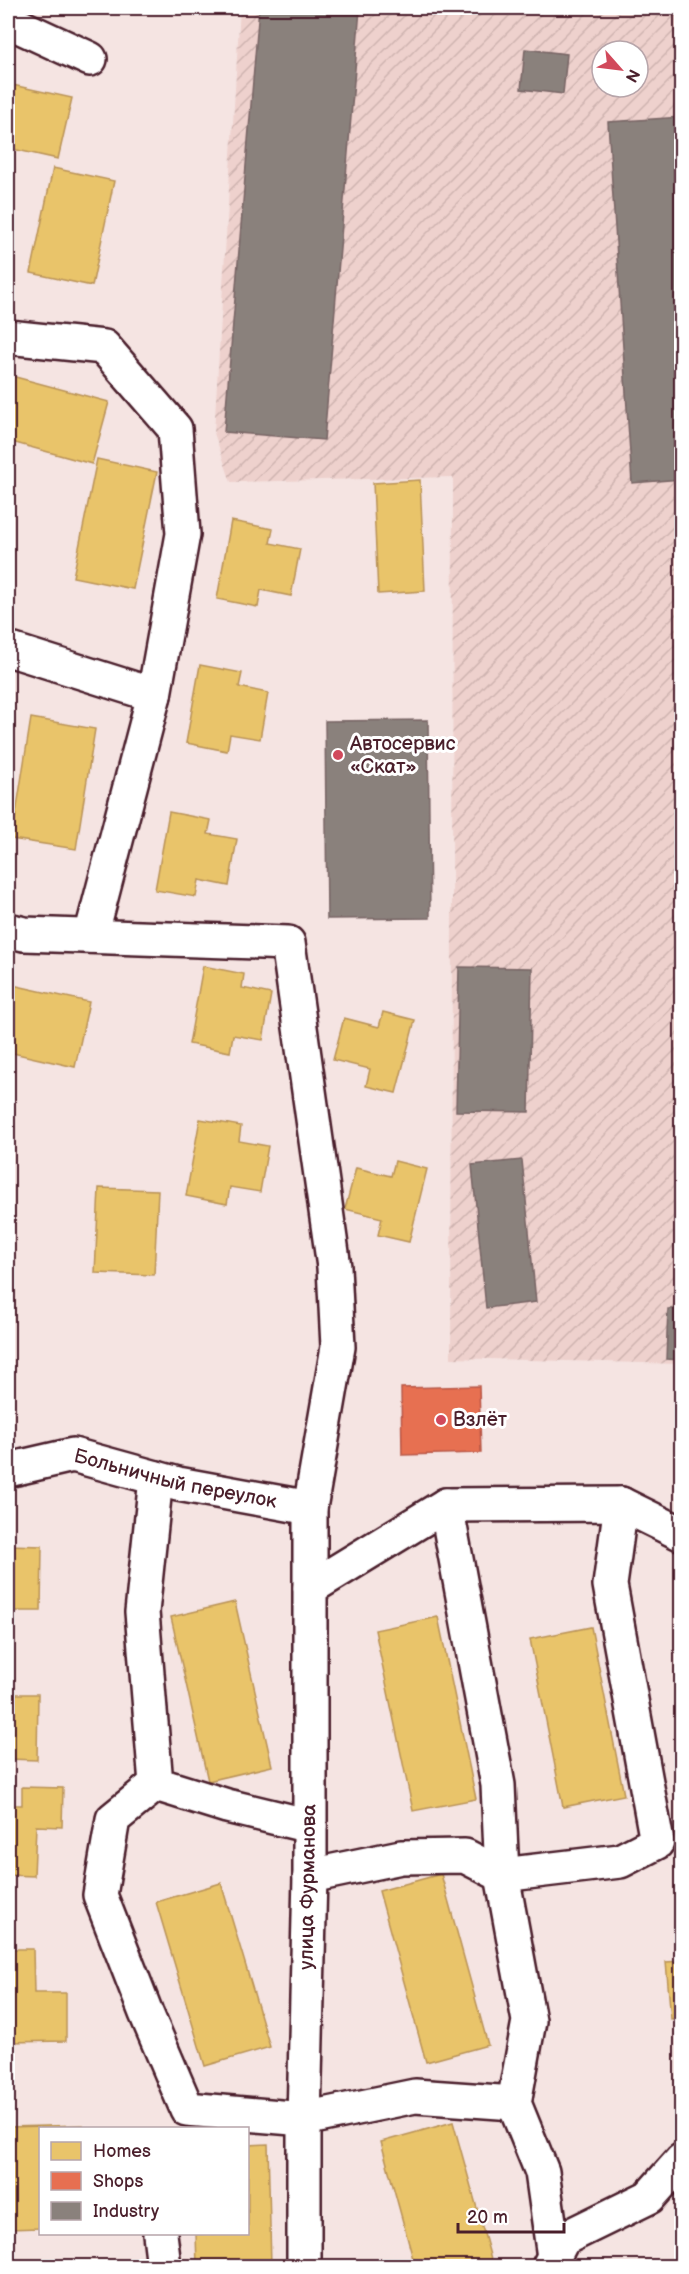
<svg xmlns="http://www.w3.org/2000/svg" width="689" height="2274" viewBox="0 0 689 2274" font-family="'Balsamiq Sans',sans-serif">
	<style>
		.industrial { fill: url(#industrial-furrows); fill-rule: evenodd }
		.homes { fill: #e9c46a; stroke: #b99257; stroke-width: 1.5 }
		.shops { fill: #e76f51; stroke: #b85746; stroke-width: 1.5 }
		.industry { fill: #8a817c; stroke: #776464; stroke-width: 1.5 }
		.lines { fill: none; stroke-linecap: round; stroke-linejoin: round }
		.minor-casing { stroke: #4a1f2b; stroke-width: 38 }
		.minor { stroke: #fff; stroke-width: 33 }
		.poi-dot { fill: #d1495b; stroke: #fff; stroke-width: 2 }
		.labels { text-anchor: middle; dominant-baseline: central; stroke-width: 6; stroke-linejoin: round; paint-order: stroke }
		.poi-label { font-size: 20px; fill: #4a1f2b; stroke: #fff; text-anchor: start }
		.street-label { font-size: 20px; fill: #4a1f2b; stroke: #fff }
	</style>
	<defs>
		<pattern id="industrial-furrows" width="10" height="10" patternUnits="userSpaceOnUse" patternTransform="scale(1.5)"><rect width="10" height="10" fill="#eed1cd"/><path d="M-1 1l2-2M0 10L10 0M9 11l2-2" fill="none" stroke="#ceb3b0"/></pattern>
	</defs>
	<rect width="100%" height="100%" fill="#f5e4e2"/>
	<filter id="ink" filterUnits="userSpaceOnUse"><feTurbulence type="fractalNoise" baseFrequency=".0167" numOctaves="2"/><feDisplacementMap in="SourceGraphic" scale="12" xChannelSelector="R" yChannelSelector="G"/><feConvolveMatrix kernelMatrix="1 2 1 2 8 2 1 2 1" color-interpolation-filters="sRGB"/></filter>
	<g filter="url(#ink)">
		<path class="industrial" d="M240 8H681V1364L451 1358 453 477 231 482 214 433ZM602 51H638V87H602Z"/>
		<g class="homes">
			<path d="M8 84 72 98 58 159 8 148Z"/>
			<path d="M53 168 114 181 92 286 31 273Z"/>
			<path d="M8 375 109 402 92 464 8 441Z"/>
			<path d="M97 459 157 472 133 589 73 577Z"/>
			<path d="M420 480 425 591 378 594 373 483Z"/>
			<path d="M231 521 273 529 270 543 300 549 291 596 261 590 258 607 217 599Z"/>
			<path d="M200 665 242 673 239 687 268 693 260 739 230 734 227 751 186 743Z"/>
			<path d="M31 718 95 729 76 849 12 839Z"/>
			<path d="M169 812 211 820 208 834 237 839 229 886 199 880 196 897 155 890Z"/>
			<path d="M203 966 244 974 242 988 271 994 263 1040 233 1035 230 1052 189 1044Z"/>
			<path d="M8 984 89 1002 75 1067 8 1052Z"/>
			<path d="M383 1012 415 1020 396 1093 366 1086 370 1069 333 1060 344 1018 379 1027Z"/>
			<path d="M200 1119 241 1126 239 1141 268 1146 260 1192 230 1187 227 1204 186 1196Z"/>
			<path d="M395 1161 427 1169 409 1242 378 1235 382 1218 345 1209 356 1168 391 1176Z"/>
			<path d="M99 1188 158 1190 154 1275 95 1273Z"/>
			<path d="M8 1545 42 1546 41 1611H8Z"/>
			<path d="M235 1602 272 1766 208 1781 171 1617Z"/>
			<path d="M438 1617 476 1799 413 1811 375 1630Z"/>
			<path d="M591 1627 624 1795 563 1807 530 1639Z"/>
			<path d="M8 1694H38L37 1760 8 1759Z"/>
			<path d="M22 1787 63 1788 62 1827 36 1826 34 1876 8 1875V1805H22Z"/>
			<path d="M441 1874 488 2045 426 2062 379 1891Z"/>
			<path d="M221 1883 270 2047 205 2066 156 1902Z"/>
			<path d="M8 1949H33L34 1993H66V2041L8 2042Z"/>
			<path d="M682 1961V2018L671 2019 666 1962Z"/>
			<path d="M453 2122 493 2266H415L381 2142Z"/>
			<path d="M83 2125V2128H40V2228L8 2229V2127Z"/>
			<path d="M268 2144 271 2266H197L196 2234H248V2145Z"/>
			<path d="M8 2260 38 2262 37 2266H8Z"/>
		</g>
		<path class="shops" d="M479 1386 481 1453 402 1455 401 1388Z"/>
		<g class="industry">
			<path d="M259 8 360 9 324 440 224 432Z"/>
			<path d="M525 49 567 54 563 94 521 89Z"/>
			<path d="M682 117V479L632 483 608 122Z"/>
			<path d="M428 720 430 918 327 919 325 721Z"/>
			<path d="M459 967 532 968 529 1112 456 1111Z"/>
			<path d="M522 1160 536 1302 486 1308 472 1165Z"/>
			<path d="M668 1309H682V1360L666 1359Z"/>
		</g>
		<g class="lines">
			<g class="minor-casing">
				<g id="minor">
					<path d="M8 21 90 59"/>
					<path d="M8 337 104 347 175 429 183 534 154 695"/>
					<path d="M8 649 154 695 91 936"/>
					<path d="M8 930 24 934 288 943 334 1267 338 1347 310 1508V1876L304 2119V2266"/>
					<path id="s1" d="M8 1470 73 1455 178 1484 310 1508"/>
					<path d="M156 1478 142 1612 156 1784 227 1806 310 1826"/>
					<path d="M446 1505 498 1785 502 1875 529 2021 514 2103 542 2172 554 2257"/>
					<path d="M310 1588 446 1505 621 1504 682 1534"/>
					<path d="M156 1784 113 1819 100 1895 146 2013 187 2109 304 2119 415 2096 514 2103"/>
					<path d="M310 1876 401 1857 465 1856 502 1875 620 1861 657 1842 610 1585 621 1504"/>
					<path d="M160 2234 164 2266"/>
					<path d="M549 2266 563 2239 649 2197 682 2160"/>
				</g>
			</g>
			<use href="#minor" class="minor"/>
		</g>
	</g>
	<g class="poi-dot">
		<circle cx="338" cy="755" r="6"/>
		<circle cx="441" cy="1420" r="6"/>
	</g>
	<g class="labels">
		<g class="poi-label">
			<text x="350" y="744">Автосервис<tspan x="350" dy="23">«Скат»</tspan></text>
			<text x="453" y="1420">Взлёт</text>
		</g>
		<g class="street-label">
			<text stroke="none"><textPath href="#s1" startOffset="172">Больничный переулок</textPath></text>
			<text transform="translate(308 1887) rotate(-89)">улица Фурманова</text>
		</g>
	</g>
	<rect width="689" height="2274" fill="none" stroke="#fff" stroke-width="30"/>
	<rect x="15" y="15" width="659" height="2244" fill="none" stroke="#4a1f2b" stroke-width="2" filter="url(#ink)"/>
	<rect x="39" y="2127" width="210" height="108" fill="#ffffff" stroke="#b7a5aa" stroke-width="1.5"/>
	<rect x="51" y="2142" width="30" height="18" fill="#e9c46a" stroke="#b7a5aa" stroke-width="1.5"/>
	<text x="93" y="2157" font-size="18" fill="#4a1f2b">Homes</text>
	<rect x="51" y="2172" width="30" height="18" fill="#e76f51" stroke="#b7a5aa" stroke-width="1.5"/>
	<text x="93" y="2187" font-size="18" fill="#4a1f2b">Shops</text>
	<rect x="51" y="2202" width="30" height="18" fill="#8a817c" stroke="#b7a5aa" stroke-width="1.5"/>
	<text x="93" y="2217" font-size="18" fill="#4a1f2b">Industry</text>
	<g transform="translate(620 69) rotate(118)"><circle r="28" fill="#ffffff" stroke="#b7a5aa" stroke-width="1.5"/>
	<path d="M0-4.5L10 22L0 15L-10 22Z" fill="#d1495b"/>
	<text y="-9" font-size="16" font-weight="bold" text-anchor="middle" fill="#4a1f2b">N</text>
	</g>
	<path d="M458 2223v9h106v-9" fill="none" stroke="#4a1f2b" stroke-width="3"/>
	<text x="467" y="2223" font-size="18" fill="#4a1f2b" stroke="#ffffff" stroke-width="4.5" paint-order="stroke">20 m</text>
</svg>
